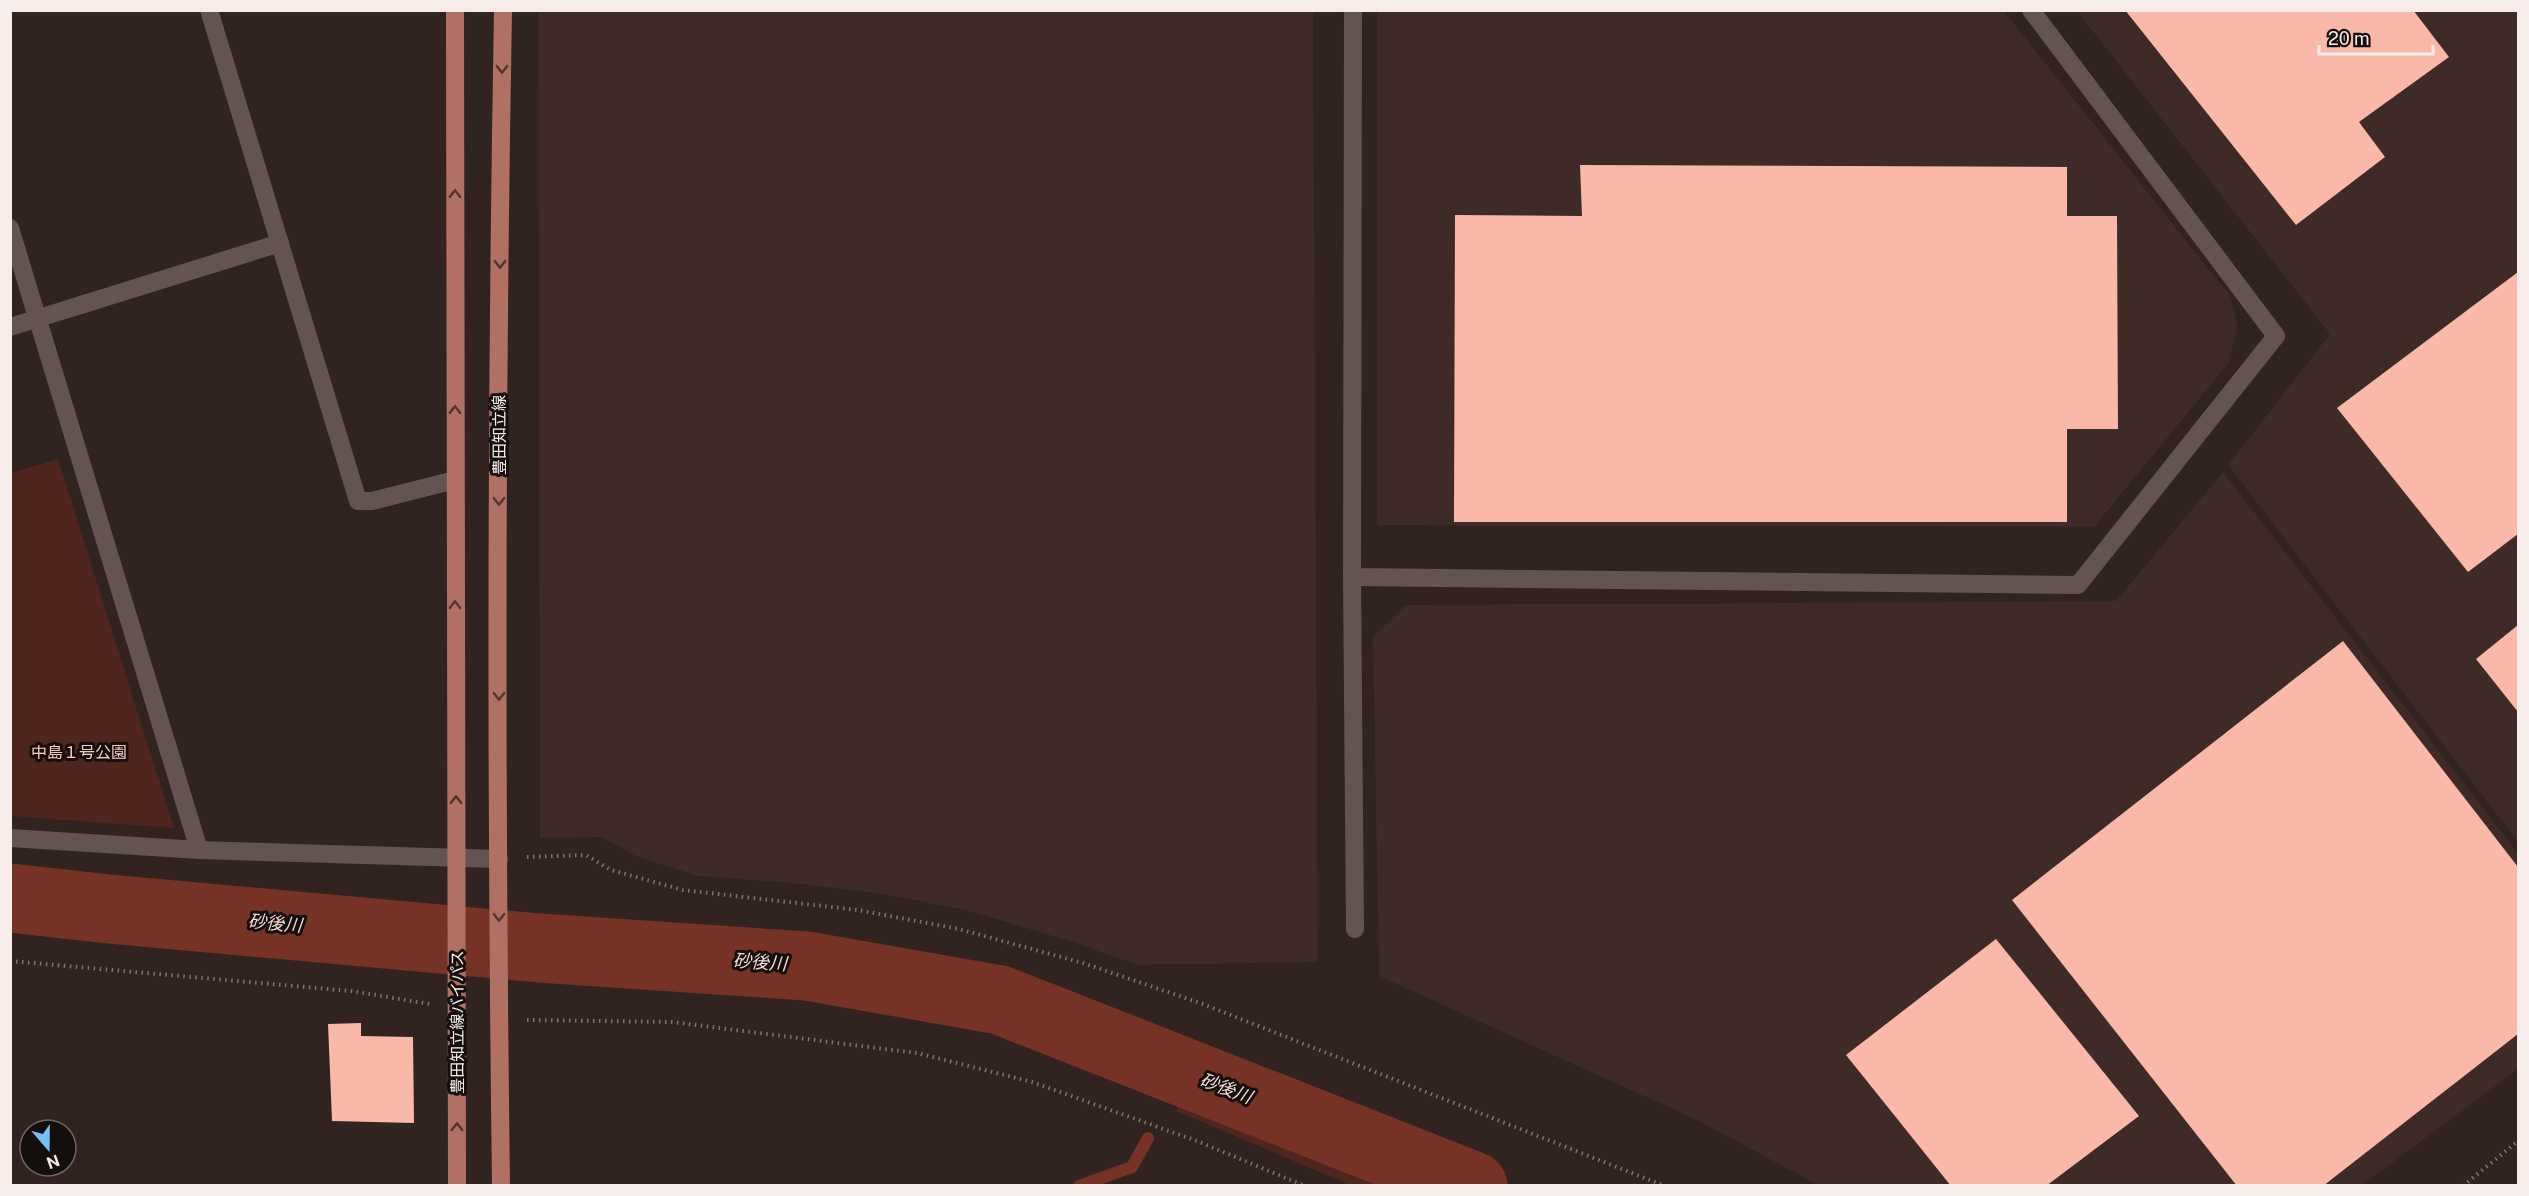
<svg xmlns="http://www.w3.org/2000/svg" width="2529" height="1196" viewBox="0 0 2529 1196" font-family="'Public Sans','Noto Sans JP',sans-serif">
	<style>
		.built { fill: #3e2a26 }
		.green { fill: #4f261d }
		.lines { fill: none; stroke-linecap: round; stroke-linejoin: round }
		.stream { stroke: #763224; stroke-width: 12 }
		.river { stroke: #763224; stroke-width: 69 }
		.building { fill: #fab8a9 }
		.path { stroke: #807572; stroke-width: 4; stroke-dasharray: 1.5 4.5; stroke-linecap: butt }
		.minor { stroke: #635451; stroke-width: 18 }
		.primary { stroke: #b07164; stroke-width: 18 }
		.oneway { stroke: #52362f }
		.labels { text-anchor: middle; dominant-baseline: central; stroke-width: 6; stroke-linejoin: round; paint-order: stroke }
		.street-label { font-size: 16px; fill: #f6edeb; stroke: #140e0c }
		.park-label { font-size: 16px; fill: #f8ccc2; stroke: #140e0c }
		.water-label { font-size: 18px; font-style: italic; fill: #f3dcd7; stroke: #140e0c }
	</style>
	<rect width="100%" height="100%" fill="#302320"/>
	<g class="built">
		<path d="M538 11H1313L1318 962 1137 965 1073 942 969 911 882 894 791 883 698 876 638 857 601 837 540 838Z"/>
		<path d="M1377 11H2004L2230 296 2238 326 2228 364 2094 527 1377 525Z"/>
		<path d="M2077 11H2518V842L2228 465 2330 334Z"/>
		<path d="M2223 472 2518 853V1069L2362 1185H1818L1697 1120 1379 976 1373 637 1406 605 2116 601Z"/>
	</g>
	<g class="green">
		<path d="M58 459 174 828 11 816V473Z"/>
		<path d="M1183 1094 1429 1185H1350L1176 1111Z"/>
	</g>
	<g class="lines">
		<path class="stream" d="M1079 1186 1132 1167 1148 1138"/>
		<path class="river" d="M10 898 109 909 539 948 807 966 1000 1000 1473 1186"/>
	</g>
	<g class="building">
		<path d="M2125 10H2413L2449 57 2359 122 2385 157 2296 225Z"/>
		<path d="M1580 165 2067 167V216H2117L2118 429H2067V522H1454L1455 215 1582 216Z"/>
		<path d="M2518 272V534L2468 572 2337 408Z"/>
		<path d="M2518 625V712L2476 659Z"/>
		<path d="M2343 641 2518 867V1034L2323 1186H2237L2012 900Z"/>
		<path d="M1996 939 2139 1116 2046 1186H1951L1846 1055Z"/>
		<path d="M361 1023V1036L413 1037 414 1123 332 1121 328 1024Z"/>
	</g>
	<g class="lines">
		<g class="path">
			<path d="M527 857 586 855 611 870 683 890 858 910 959 929 1083 963 1200 1003 1665 1186"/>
			<path d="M10 961 351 991 430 1004"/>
			<path d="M527 1020 672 1022 917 1053 1032 1082 1197 1141 1305 1186"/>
			<path d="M2463 1186 2518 1141"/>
		</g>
		<g class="minor">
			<path d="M209 10 358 501H372L455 480"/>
			<path d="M1353 10 1352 577 2078 585 2276 336 2031 10"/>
			<path d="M10 228 199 850"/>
			<path d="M10 327 280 243"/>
			<path d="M1352 577 1355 929"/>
			<path d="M10 838 199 850 499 859"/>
		</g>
		<g class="primary">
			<path d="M455 10 457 1186"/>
			<path d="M501 1186C496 794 496 402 503 10"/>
		</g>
	</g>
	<defs><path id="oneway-chevron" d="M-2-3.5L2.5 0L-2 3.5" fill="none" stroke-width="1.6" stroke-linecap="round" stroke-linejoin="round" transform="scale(1.5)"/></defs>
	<g class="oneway">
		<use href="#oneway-chevron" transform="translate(502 69) rotate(91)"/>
		<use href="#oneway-chevron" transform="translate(455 194) rotate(-90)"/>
		<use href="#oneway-chevron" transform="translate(500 264) rotate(90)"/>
		<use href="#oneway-chevron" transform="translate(455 410) rotate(-90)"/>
		<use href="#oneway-chevron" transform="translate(499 501) rotate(90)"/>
		<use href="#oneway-chevron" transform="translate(455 605) rotate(-90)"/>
		<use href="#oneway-chevron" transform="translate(499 696) rotate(90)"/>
		<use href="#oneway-chevron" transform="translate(456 800) rotate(-90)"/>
		<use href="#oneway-chevron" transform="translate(499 917) rotate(90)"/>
		<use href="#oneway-chevron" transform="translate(457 1127) rotate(-90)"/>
	</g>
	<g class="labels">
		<g class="street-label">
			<text transform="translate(499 435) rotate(-90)">豊田知立線</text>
			<text transform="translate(457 1022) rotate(-90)">豊田知立線バイパス</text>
		</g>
		<g class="park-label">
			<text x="79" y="752">中島１号公園</text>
		</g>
		<g class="water-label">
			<text transform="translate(275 923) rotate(5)">砂後川</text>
			<text transform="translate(760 962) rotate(4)">砂後川</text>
			<text transform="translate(1226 1088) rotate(21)">砂後川</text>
		</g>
	</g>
	<rect width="2529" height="1196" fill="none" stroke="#f6edeb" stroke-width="24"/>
	<g transform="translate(48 1148) rotate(160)"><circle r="28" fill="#140e0c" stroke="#6e6765" stroke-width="1.5"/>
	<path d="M0-4.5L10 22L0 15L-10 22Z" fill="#77bff7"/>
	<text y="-9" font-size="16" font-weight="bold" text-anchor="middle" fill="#f6edeb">N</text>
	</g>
	<path d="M2319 45v9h114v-9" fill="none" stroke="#f6edeb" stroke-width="3"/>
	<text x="2328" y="45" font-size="18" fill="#f6edeb" stroke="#140e0c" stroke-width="4.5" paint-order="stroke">20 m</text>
</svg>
